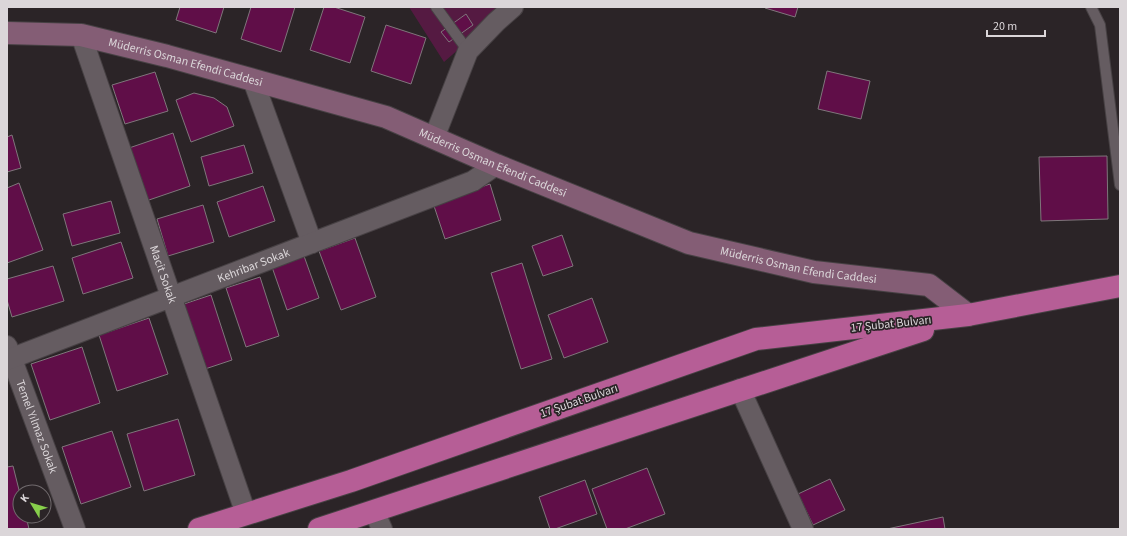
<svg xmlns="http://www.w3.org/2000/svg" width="1127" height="536" viewBox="0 0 1127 536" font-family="'Source Sans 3',sans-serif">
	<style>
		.green { fill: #551a42 }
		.building { fill: #600e48; stroke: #7f767b }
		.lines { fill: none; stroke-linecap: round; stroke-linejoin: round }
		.service-casing { stroke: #474144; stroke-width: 12 }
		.minor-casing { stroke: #474144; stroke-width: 22 }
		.secondary-casing { stroke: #474144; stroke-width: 24 }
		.trunk-casing { stroke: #474144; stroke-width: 24 }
		.service { stroke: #655c61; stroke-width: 10 }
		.minor { stroke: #655c61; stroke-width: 20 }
		.secondary { stroke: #845d75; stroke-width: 22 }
		.trunk { stroke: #b65e96; stroke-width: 22 }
		.labels { text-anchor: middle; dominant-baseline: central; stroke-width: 3.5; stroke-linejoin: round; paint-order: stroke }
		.street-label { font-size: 12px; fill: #dbd6d9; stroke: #2b2427 }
	</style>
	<rect width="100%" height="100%" fill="#2b2427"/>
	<path class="green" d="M409 7H511L492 20 444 62Z"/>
	<g class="building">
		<path d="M180 7H224L216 33 176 20Z"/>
		<path d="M251 7H295L281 52 241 39Z"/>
		<path d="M324 7H334L365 17 350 63 310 50Z"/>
		<path d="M765 7H798L795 17 765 8Z"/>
		<path d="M466 14 473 25 449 42 441 32Z"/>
		<path d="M386 25 426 38 411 84 371 71Z"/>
		<path d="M827 71 870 81 861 119 818 109Z"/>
		<path d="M155 72 168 111 125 124 112 85Z"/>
		<path d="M194 93 214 98 227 107 234 126 191 142 176 100Z"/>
		<path d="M173 133 190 186 146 201 129 148Z"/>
		<path d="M12 135 21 168 7 172V137Z"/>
		<path d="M244 145 253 173 209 186 201 157Z"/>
		<path d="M1107 156 1108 219 1041 221 1039 157Z"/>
		<path d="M19 183 43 250 7 263V188Z"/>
		<path d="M490 184 501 220 445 239 433 203Z"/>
		<path d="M263 186 275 221 229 237 217 202Z"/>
		<path d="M111 201 120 233 72 246 63 214Z"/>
		<path d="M203 205 214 242 168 256 157 219Z"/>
		<path d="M562 235 573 266 543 276 532 246Z"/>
		<path d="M355 238 376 297 341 310 319 251Z"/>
		<path d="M121 242 133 278 83 294 72 258Z"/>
		<path d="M304 256 319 298 287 310 272 267Z"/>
		<path d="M522 263 552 359 521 369 491 273Z"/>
		<path d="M53 266 64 301 12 317 7 300V279Z"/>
		<path d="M260 277 279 336 246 347 226 288Z"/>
		<path d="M211 295 232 360 205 369 184 304Z"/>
		<path d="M592 298 608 342 564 358 548 315Z"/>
		<path d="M149 318 168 374 117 391 99 335Z"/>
		<path d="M82 347 100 403 50 420 31 364Z"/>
		<path d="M178 419 195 475 144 491 127 434Z"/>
		<path d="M112 431 131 487 81 504 62 447Z"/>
		<path d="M13 466 20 494V516H26L29 529H7V467Z"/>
		<path d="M647 468 665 514 625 529H607L592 489Z"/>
		<path d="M830 479 845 510 813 525 798 494Z"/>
		<path d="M585 480 597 514 555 529H550L539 497Z"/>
		<path d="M943 517 945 529H887Z"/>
	</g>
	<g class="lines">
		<g class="service-casing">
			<g id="service">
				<path d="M436 7 468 51"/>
				<path d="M1091 7 1100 25 1120 185"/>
			</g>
		</g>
		<g class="minor-casing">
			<g id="minor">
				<path id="s1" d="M81 35 246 514"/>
				<path d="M253 80 312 243"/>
				<path d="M434 138 468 51 496 22 513 7"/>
				<path id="s2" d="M7 346 75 529"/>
				<path id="s3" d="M7 360 473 181 496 165"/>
				<path d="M740 389 803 529"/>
				<path d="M374 511 382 529"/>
			</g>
		</g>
		<g class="secondary-casing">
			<g id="secondary">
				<path id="s4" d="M7 33 81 35 167 56 386 117 496 165 689 243 814 272 929 285 968 315"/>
			</g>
		</g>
		<g class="trunk-casing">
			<g id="trunk">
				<path d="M199 529 351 481 756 339 968 315 1120 286"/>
				<path d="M319 529 923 330"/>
			</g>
		</g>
		<use href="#service" class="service"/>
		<use href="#minor" class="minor"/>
		<use href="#secondary" class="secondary"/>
		<use href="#trunk" class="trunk"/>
	</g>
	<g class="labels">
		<g class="street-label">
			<text stroke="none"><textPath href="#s4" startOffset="182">Müderris Osman Efendi Caddesi</textPath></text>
			<text stroke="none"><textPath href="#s4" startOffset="506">Müderris Osman Efendi Caddesi</textPath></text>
			<text stroke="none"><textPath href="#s4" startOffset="830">Müderris Osman Efendi Caddesi</textPath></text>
			<text stroke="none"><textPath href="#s3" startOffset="264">Kehribar Sokak</textPath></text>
			<text stroke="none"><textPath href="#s1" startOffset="253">Macit Sokak</textPath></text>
			<text transform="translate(891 324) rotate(-6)">17 Şubat Bulvarı</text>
			<text transform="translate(579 401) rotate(-19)">17 Şubat Bulvarı</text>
			<text stroke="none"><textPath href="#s2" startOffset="86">Temel Yılmaz Sokak</textPath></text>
		</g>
	</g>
	<rect width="1127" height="536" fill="none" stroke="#dbd6d9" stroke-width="16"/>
	<g transform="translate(32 504) rotate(308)"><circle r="19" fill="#2b2427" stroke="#716b6e"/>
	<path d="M0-3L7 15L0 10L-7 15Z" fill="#87cf4b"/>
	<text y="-6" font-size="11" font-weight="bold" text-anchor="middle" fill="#dbd6d9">K</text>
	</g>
	<path d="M987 30v6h58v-6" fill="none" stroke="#dbd6d9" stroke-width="2"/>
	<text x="993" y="30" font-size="12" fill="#dbd6d9" stroke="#2b2427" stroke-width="3" paint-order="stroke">20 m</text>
</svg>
